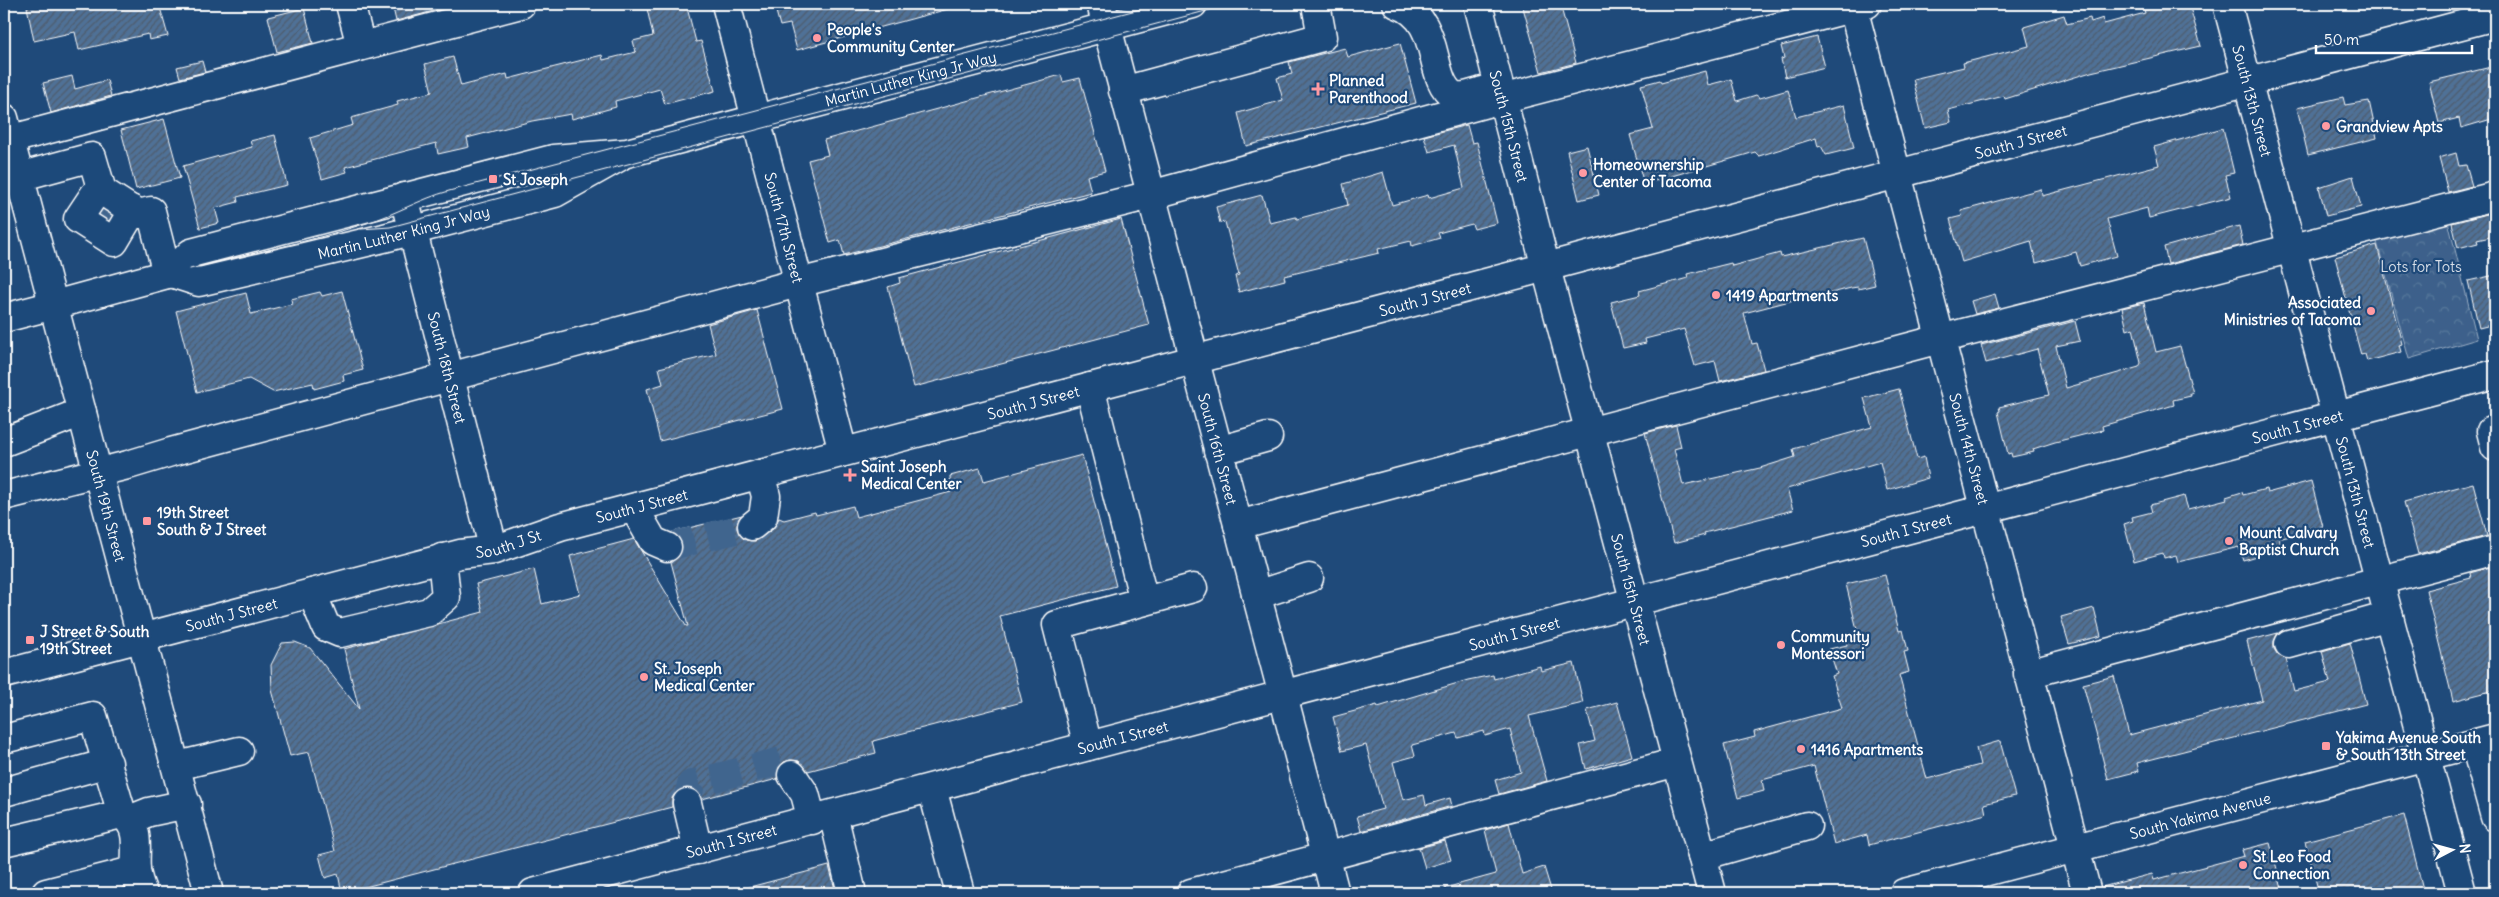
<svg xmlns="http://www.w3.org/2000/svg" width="2499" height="897" viewBox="0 0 2499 897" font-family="Delius,sans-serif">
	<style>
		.forest { fill: url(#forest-crowns); stroke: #9eb0c5 }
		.building { fill: url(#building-hatch); stroke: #fff }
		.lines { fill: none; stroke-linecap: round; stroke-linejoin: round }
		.minor-tunnel { stroke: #41658e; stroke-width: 28; stroke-dasharray: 28 14; stroke-linecap: butt }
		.minor-casing { stroke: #fff; stroke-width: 31 }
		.major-casing { stroke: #fff; stroke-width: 31 }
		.minor { stroke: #1f4a7a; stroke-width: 28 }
		.major { stroke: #1f4a7a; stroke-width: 28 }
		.tram { stroke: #fff; stroke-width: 1 }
		.poi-dot { fill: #ff9aa2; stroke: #1f4a7a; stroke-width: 2 }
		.labels { text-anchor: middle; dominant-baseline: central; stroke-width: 4.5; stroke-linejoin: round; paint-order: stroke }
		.poi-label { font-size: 15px; font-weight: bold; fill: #fff; stroke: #1f4a7a; text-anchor: start }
		.street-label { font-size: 15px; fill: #fff; stroke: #1f4a7a }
		.park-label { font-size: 15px; fill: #d8dfe8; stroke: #1f4a7a }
	</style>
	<defs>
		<pattern id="forest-crowns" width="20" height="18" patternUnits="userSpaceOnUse" patternTransform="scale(1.25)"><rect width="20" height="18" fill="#3c618b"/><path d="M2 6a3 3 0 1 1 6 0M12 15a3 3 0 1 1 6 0" fill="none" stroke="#59799c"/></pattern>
		<pattern id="building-hatch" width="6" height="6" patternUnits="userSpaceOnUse" patternTransform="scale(1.25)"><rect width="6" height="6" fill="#507197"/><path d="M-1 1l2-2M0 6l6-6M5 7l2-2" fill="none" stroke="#4e5b6a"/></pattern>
	</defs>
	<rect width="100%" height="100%" fill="#1f4a7a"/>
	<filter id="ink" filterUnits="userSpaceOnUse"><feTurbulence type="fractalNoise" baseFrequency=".02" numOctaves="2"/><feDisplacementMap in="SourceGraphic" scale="10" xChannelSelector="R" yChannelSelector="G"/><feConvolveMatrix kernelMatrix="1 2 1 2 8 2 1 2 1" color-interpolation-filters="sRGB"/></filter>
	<g filter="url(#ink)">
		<path class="forest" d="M2447 217 2477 339 2409 359 2375 235Z"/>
		<g class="building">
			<path d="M41 4H159L168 36 149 40 148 34 79 50 75 32 34 41 27 7Z"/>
			<path d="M392 4H449V7L396 21Z"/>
			<path d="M646 4H686L696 42 701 41 715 91 665 104 660 89 615 101 616 107 572 119 571 114 532 121 467 138 469 147 438 154 436 143 345 167 347 172 322 179 310 138 353 125 351 118 398 105 397 101 432 92 425 64 453 57 461 86 507 74 508 79 602 55 603 60 636 52 633 41 653 36Z"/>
			<path d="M774 4H948V9L797 50 790 24 780 26Z"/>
			<path d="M1522 4H1560L1576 63 1541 72Z"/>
			<path d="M2167 4H2189L2201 46 2091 72 2005 99 2004 96 1948 110 1951 122 1925 128 1913 79 1964 67 1963 63 2029 46 2024 27 2064 15 2067 24 2090 18 2091 22 2103 18 2104 24 2145 13 2144 10Z"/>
			<path d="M304 8 313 43 277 52 268 17Z"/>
			<path d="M1817 37 1825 67 1785 77 1781 59 1784 58 1781 46Z"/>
			<path d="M1400 43 1416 103 1246 146 1238 113 1283 100 1277 78 1292 74 1289 62 1345 48 1348 57Z"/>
			<path d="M202 61 205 72 180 78 177 67Z"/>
			<path d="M2495 66V118L2461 128 2459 118 2439 123 2429 82Z"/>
			<path d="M1705 71 1708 85 1731 79 1737 101 1756 95 1760 98 1788 90 1796 117 1844 105 1854 148 1826 155 1821 146 1818 147 1816 138 1759 156 1755 152 1644 184 1630 135 1653 129 1641 85 1660 80 1661 83Z"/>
			<path d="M1061 75 1063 82 1080 78 1105 171 1087 176 1091 192 844 255 840 240 830 243 808 160 828 155 824 140Z"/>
			<path d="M72 76 75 89 107 80 111 96 51 113 43 83Z"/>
			<path d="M2343 97 2345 105 2369 101 2377 138 2308 155 2297 108Z"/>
			<path d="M164 119 180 178 136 189 121 130Z"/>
			<path d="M1467 125 1472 143 1477 142 1497 223 1474 229 1472 224 1438 233 1440 238 1412 246 1411 241 1378 249 1379 253 1284 276 1285 280 1239 292 1235 276 1239 275 1225 222 1220 223 1216 207 1262 195 1270 223 1296 217 1297 219 1348 205 1343 184 1383 172 1392 205 1428 195 1429 198 1464 188 1454 145 1429 152 1424 136Z"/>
			<path d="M2223 128 2234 173 2225 175 2231 197 2149 218 2147 208 2107 219 2117 256 2080 266 2076 252 2036 263 2031 241 1962 262 1950 219 1962 216 1961 211 2041 189 2042 196 2159 165 2154 147Z"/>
			<path d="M275 135 287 185 237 197 238 202 215 208 219 223 200 228 183 166 252 147 250 141Z"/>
			<path d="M1587 146 1599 195 1579 200 1567 151Z"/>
			<path d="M2456 153 2459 166 2466 165 2472 186 2448 192 2439 158Z"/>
			<path d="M2353 176 2361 207 2326 216 2319 187Z"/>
			<path d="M103 210 112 216 109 220 100 214Z"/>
			<path d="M2495 212V236L2477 240 2478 243 2458 248 2452 223Z"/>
			<path d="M1121 219 1149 325 914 387 888 287 900 283 899 278Z"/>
			<path d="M2239 226 2243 245 2168 264 2164 247Z"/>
			<path d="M1863 238 1875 285 1858 289V287L1851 288 1808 299 1807 297 1801 298 1744 313 1752 344 1757 343 1764 370 1720 381 1715 361 1695 366 1684 329 1645 339 1646 343 1623 348 1611 302 1640 295 1639 291 1688 278 1687 274 1731 263 1732 266 1780 253 1781 257Z"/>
			<path d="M2377 245 2402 344 2399 345 2401 352 2367 361 2365 354 2361 355 2335 257Z"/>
			<path d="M2495 275V324L2479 328 2468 281Z"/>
			<path d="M342 291 363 370 343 375 344 381 314 389 313 383 273 392 249 379 197 392 176 311 246 293 251 314 292 304 291 299 320 292 322 296Z"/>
			<path d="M1995 294 1999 308 1975 314 1971 301Z"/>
			<path d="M2144 303 2156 352 2180 346 2193 393H2190L2191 396 2173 400 2174 405 2102 426 2103 430 2055 442 2033 449 2034 452 2012 457 2011 453 2008 454 1998 412 2000 411 1999 407 2049 395 2037 349 1986 363 1981 345 2075 321 2080 341 2056 346 2066 388 2139 367 2141 363 2133 328 2127 330 2122 308Z"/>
			<path d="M757 310 783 409 660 441 647 389 663 384 659 368 716 354 708 324Z"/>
			<path d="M1899 389 1917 459 1924 457 1928 478 1887 490 1880 462 1787 489 1793 510 1704 533 1705 535 1674 543 1645 433 1676 425 1681 447 1674 449 1683 485 1760 468 1795 457 1793 449 1872 427 1864 398Z"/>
			<path d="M1082 455 1116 586 1000 616 1022 702 873 741 876 753 808 771 799 761 790 760 784 762 778 768 777 779 702 799 698 792 692 788H683L676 792 672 798V807L342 893 338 874 325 878 319 855 335 851 309 752 290 756 272 690 271 665 282 643 295 642 310 648 359 709 344 649 483 612 476 584 534 569 542 604 580 594 570 556 634 539 686 626H688L671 562 681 554 682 545 679 537 672 532 742 515 738 520 737 528 740 535 746 540 755 541 773 529 779 518 784 520 815 512 816 515 853 506 856 517 951 492 950 476 980 468 984 481Z"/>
			<path d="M2311 481 2323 527 2279 539 2281 544 2257 550 2259 555 2243 560 2239 547 2178 562 2176 555 2164 558 2163 553 2134 561 2124 524 2133 521 2132 517 2152 512 2150 505 2184 496 2188 509 2227 499 2226 497 2242 492 2243 495 2266 489 2267 493Z"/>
			<path d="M2473 483 2487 536 2418 554 2404 502Z"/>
			<path d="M2490 567 2495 589V690L2453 701 2426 590 2471 578 2470 573Z"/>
			<path d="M1885 575 1899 631 1903 630 1908 651 1904 652 1909 672 1899 675 1927 779 1980 765 1976 748 2000 741 2015 796 1984 804 1986 814 1869 845 1867 835 1834 844 1814 766 1762 780 1764 791 1738 798 1724 745 1755 737 1754 732 1842 708 1832 676 1837 674 1829 649 1847 645 1846 641 1859 638 1846 584Z"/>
			<path d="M2094 608 2101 636 2069 644 2061 617Z"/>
			<path d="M2278 633 2274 641V649L2278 655 2286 659 2294 691 2330 682 2322 651 2350 643 2366 704 2137 763 2139 771 2108 779 2083 684 2114 676 2129 735 2262 700 2247 641Z"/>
			<path d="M1574 663 1583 703 1529 716 1547 781 1499 794 1495 780 1521 772 1510 729 1485 736 1484 731 1458 738 1456 733 1412 745 1415 756 1393 762 1403 800 1424 795 1426 805 1450 798 1452 806 1361 831 1357 816 1383 809 1366 745 1342 751 1333 717 1377 705 1378 707 1468 680 1493 675 1494 679 1540 666 1541 671Z"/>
			<path d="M1617 702 1632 756 1586 769 1580 745 1595 741 1587 710Z"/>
			<path d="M2404 815 2424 893H2319L2305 841Z"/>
			<path d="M1509 823 1522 874 1544 867 1552 893H1446L1445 888 1496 874 1485 830Z"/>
			<path d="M1445 841 1451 860 1425 868 1419 848Z"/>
			<path d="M2270 843 2282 888 2261 893H2102V887L2152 874 2154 880 2244 856 2242 850Z"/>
			<path d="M829 866 836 893H747L746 888Z"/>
		</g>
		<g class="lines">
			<g class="minor-tunnel">
				<path d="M98 229 111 208"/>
				<path d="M667 547 752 526"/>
				<path d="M687 803 691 784 781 761 792 775"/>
			</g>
			<g class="minor-casing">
				<g id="minor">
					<path d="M350 4 361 46"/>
					<path id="s1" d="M726 4 843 452"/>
					<path id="s2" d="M1101 4 1335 893"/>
					<path d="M1397 4C1443 19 1427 79 1453 95 1462 99 1478 92 1487 90"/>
					<path id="s3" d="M1478 4 1541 249 1712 893"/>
					<path id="s4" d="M1852 4 2087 893"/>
					<path id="s5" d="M2227 4 2462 893"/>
					<path d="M1123 91 1322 37 1316 4"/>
					<path d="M4 141 521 4"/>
					<path d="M4 181 92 157 102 191 138 214 151 211 167 274"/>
					<path d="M102 191 94 195 78 219 114 242 133 210"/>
					<path id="s6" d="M404 197 491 539"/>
					<path id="s7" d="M1546 267 2495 16"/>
					<path d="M4 318 54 305"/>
					<path d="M1090 387 1144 601"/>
					<path d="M2491 431 2495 447"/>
					<path d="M4 442 82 412"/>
					<path d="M1218 451 1268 437"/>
					<path d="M4 496 128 465 171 452 798 283 1151 195 1501 99 1867 4"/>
					<path d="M634 508 653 541 667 547"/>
					<path d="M1238 525 1940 339 2495 196"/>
					<path d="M752 526 763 517 766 496 760 474"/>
					<path d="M312 593 326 627 340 633 429 612 446 597 442 558"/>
					<path d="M1256 595 1309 578"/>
					<path d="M2289 644 2389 616"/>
					<path id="s8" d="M4 674 460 554 494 550 560 527 1531 271"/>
					<path d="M2028 674 2495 550"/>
					<path d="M4 739 93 716 122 814C142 829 134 849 136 870 137 877 140 886 143 893"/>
					<path d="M2475 744 2495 817"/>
					<path d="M1088 746 1057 625 1193 588"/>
					<path d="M177 766 239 751"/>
					<path d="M792 775 805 794 812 820"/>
					<path d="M932 788 960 893"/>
					<path d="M4 792 108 763"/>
					<path d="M687 803 698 850"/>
					<path d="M833 814 852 893"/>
					<path d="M129 820 149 812 187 804"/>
					<path d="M4 842 122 814"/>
					<path d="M1702 856 1807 826"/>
					<path d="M46 893 136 870"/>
					<path id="s9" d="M533 893 2495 374"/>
					<path d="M1191 893 1677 762"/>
				</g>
			</g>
			<g class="major-casing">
				<g id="major">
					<path id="s10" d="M4 118 209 893"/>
					<path id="s11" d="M171 273 199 282 384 238 555 193 619 157"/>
					<path id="s12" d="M54 305 171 273 191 253 553 159 627 153 1193 4"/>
					<path id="s13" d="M1904 893 2495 738"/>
				</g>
			</g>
			<use href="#minor" class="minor"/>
			<use href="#major" class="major"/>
			<g class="tram">
				<path d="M361 229 390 227 1232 4"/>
				<path d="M190 269C249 254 309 242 367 223 396 214 420 199 449 191L1159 4"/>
			</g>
		</g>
	</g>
	<g class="poi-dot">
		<circle cx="817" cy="38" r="5"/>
		<path d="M1315.5 81.5h5v5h5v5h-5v5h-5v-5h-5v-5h5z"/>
		<circle cx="2326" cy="126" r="5"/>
		<circle cx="1583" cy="173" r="5"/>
		<rect x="488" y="174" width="10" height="10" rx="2.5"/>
		<circle cx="1716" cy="295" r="5"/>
		<circle cx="2371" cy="311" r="5"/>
		<path d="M847.5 467.5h5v5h5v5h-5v5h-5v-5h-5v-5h5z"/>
		<rect x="142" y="516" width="10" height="10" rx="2.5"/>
		<circle cx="2229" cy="541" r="5"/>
		<rect x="25" y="635" width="10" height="10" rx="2.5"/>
		<circle cx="1781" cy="645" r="5"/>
		<circle cx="644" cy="677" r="5"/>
		<rect x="2321" y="741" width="10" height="10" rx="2.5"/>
		<circle cx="1801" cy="749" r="5"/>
		<circle cx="2243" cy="865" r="5"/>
	</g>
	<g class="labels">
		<g class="poi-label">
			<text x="827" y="29">People's<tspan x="827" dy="17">Community Center</tspan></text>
			<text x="1329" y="80">Planned<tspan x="1329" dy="17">Parenthood</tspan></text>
			<text x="2336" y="126">Grandview Apts</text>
			<text x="1593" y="164">Homeownership<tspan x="1593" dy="17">Center of Tacoma</tspan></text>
			<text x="503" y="179">St Joseph</text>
			<text x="1726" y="295">1419 Apartments</text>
			<text x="2361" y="302" text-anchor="end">Associated<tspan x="2361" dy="17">Ministries of Tacoma</tspan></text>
			<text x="861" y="466">Saint Joseph<tspan x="861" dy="17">Medical Center</tspan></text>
			<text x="157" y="512">19th Street<tspan x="157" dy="17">South &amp; J Street</tspan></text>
			<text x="2239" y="532">Mount Calvary<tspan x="2239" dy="17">Baptist Church</tspan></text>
			<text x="40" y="631">J Street &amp; South<tspan x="40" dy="17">19th Street</tspan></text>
			<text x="1791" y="636">Community<tspan x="1791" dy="17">Montessori</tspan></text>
			<text x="654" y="668">St. Joseph<tspan x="654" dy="17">Medical Center</tspan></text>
			<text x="2336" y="737">Yakima Avenue South<tspan x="2336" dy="17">&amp; South 13th Street</tspan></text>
			<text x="1811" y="749">1416 Apartments</text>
			<text x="2253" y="856">St Leo Food<tspan x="2253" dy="17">Connection</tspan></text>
		</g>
		<g class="street-label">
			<text stroke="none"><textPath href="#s12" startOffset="891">Martin Luther King Jr Way</textPath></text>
			<text stroke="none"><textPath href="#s5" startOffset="100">South 13th Street</textPath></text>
			<text stroke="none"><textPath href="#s3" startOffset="126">South 15th Street</textPath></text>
			<text stroke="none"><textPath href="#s7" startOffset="491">South J Street</textPath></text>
			<text stroke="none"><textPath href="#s1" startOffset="231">South 17th Street</textPath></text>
			<text stroke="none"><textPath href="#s11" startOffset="240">Martin Luther King Jr Way</textPath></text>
			<text stroke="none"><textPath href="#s8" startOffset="1470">South J Street</textPath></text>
			<text stroke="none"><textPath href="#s6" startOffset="176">South 18th Street</textPath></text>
			<text stroke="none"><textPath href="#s8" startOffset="1065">South J Street</textPath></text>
			<text stroke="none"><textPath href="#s9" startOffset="1825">South I Street</textPath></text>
			<text stroke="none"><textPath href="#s2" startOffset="460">South 16th Street</textPath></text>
			<text stroke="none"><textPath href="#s4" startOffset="460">South 14th Street</textPath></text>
			<text stroke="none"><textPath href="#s5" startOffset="505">South 13th Street</textPath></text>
			<text stroke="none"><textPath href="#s8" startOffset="660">South J Street</textPath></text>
			<text stroke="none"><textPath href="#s10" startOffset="401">South 19th Street</textPath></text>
			<text stroke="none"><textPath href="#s9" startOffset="1420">South I Street</textPath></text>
			<text stroke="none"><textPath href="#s8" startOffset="521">South J St</textPath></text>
			<text stroke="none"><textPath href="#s3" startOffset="605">South 15th Street</textPath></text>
			<text stroke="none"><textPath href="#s8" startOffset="235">South J Street</textPath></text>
			<text stroke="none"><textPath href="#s9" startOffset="1015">South I Street</textPath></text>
			<text stroke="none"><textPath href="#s9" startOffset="610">South I Street</textPath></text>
			<text stroke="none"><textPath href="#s13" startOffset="306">South Yakima Avenue</textPath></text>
			<text stroke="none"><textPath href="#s9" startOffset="205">South I Street</textPath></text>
		</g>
		<g class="park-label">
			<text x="2421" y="266">Lots for Tots</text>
		</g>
	</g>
	<rect width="2499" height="897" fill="none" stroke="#1f4a7a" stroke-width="20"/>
	<rect x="10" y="10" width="2479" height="877" fill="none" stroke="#fff" stroke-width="2" filter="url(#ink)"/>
	<g transform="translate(2452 850) rotate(84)" stroke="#1f4a7a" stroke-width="4" paint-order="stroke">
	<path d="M0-4L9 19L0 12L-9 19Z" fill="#ffffff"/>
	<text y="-8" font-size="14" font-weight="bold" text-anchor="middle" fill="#ffffff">N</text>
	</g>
	<path d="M2316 45v8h156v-8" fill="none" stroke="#ffffff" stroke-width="2.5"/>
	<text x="2324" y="45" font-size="15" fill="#ffffff" stroke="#1f4a7a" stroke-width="4" paint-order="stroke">50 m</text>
</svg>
